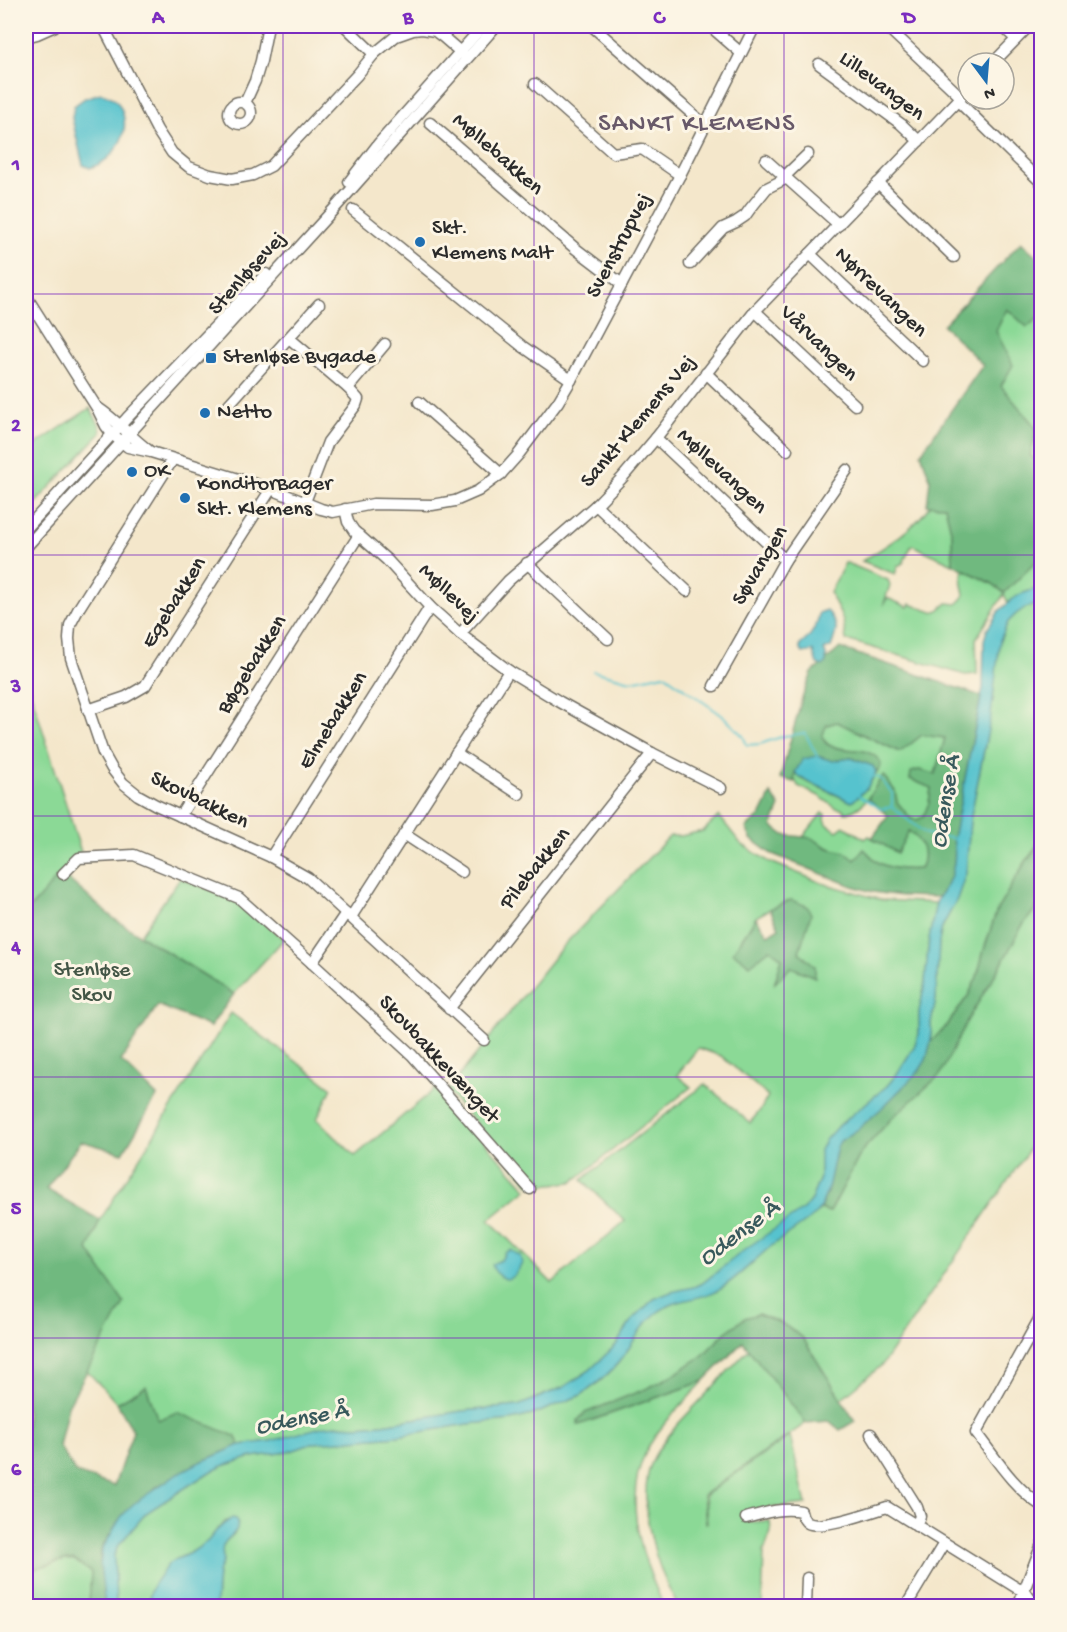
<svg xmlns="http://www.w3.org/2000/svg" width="1067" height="1632" viewBox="0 0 1067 1632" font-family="'Gochi Hand',sans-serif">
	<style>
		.green { fill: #8bd996; stroke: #5b8260; stroke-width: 1.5; fill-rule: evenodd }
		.forest { fill: #70b97f; stroke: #4e7255; stroke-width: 1.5 }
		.water { fill: #56c3ce; stroke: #40777c; stroke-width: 1.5 }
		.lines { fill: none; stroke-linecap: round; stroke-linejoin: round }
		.stream { stroke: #56c3ce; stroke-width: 2 }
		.minor-casing { stroke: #716d63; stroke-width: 13 }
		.minor { stroke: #fff; stroke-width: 10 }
		.grid { fill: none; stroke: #7b2cbf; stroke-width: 1.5; stroke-opacity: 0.55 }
		.poi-dot { fill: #1f6fb2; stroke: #fcf5e5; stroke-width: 2 }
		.labels { text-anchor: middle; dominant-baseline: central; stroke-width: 6; stroke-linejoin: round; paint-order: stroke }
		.street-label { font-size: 22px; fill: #2b2b2b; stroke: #fcf5e5 }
		.poi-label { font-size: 22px; fill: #2b2b2b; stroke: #fcf5e5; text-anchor: start }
		.park-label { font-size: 22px; fill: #435646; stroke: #fcf5e5 }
		.water-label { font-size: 24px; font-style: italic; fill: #38595c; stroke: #fcf5e5 }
		.quarter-label { font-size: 26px; letter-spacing: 1.5px; fill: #685969; stroke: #fcf5e5 }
		.neatline { fill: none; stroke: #7b2cbf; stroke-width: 2 }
		.grid-label { font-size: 20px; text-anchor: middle; font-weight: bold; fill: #7b2cbf }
	</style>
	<rect width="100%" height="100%" fill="#fcf5e5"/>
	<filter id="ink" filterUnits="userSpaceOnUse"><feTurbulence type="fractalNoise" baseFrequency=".0167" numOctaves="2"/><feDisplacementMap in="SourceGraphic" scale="12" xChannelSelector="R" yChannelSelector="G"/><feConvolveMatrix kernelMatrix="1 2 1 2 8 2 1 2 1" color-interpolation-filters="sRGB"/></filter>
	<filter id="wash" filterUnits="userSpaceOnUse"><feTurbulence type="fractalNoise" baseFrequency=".008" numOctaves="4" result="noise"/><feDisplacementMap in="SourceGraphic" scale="24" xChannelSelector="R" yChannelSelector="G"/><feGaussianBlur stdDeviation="1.35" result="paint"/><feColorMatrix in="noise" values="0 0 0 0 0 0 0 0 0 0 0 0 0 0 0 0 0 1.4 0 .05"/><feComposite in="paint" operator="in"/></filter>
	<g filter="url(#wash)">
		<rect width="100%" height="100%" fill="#f4e7cb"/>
		<g class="green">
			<path d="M1007 308 1027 326 1041 316V463L1030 456 1037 429 1001 386 996 331Z"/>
			<path d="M90 408 100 426 101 433 26 513V451Z"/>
			<path d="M930 505 945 506 952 534 953 564 912 545 903 563 898 566 895 574 862 561C885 547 916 528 930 505Z"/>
			<path d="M1041 556V587C1030 590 1018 595 1008 603L1004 594 976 639 977 674 965 675 846 640 843 620 830 592 845 563H847L888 580 890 585 883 606 887 598 908 607 910 604 932 612 939 610 947 603 957 604C967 596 964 595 962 585 961 581 962 574 963 569L993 584 1004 593Z"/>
			<path d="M1041 603V840L1023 866 997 910 984 950 977 977 968 996 944 1029 931 1041V1023L936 999 939 941 942 928 957 899 966 873 970 820 985 746 994 692V677L1000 640 1008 622 1016 614 1025 608Z"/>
			<path d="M26 677 81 852 26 913Z"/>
			<path d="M837 722 900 752 922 735 945 738 935 775 919 770 910 779 931 788 929 803 924 817 917 820 911 819 897 802 895 791 883 776C872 790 865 810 845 813L843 809 836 808 819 796 798 786 794 778 795 772 799 777 805 781 852 802 867 788 880 767 863 751 845 750 829 745 823 739 822 733 827 725Z"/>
			<path d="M822 813 826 815 825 819 827 824 837 831 844 826 865 839 869 836 897 853 909 830C922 842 928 852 920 869 907 870 891 869 879 863 874 860 869 854 864 849L855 860C844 851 838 853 827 847 818 843 813 839 803 837Z"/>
			<path d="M719 816 741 844 768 861 822 883 882 900 936 903 929 939 925 983 919 1012V1034L914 1047 897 1074 887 1086 836 1128 820 1169V1178L811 1200 803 1210 704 1282 694 1287 654 1299 633 1319 616 1345 590 1370 564 1387 536 1398 524 1404 518 1406 462 1411 383 1424 357 1426 337 1425 271 1441 240 1445 235 1436 158 1421 146 1386 117 1403 87 1371 123 1303 88 1250 100 1220 231 1013 332 1088 317 1119 355 1156 436 1088 527 1189 489 1220 552 1283 625 1221 582 1180 705 1084 750 1123 761 1109 768 1096 721 1056 698 1048 677 1075 691 1087 579 1177 571 1182 531 1186 447 1091 563 946 670 836H681L703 831ZM791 900 804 933 799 952 815 966 814 976 791 966 775 981 782 958 770 949 733 952 756 917 770 909Z"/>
			<path d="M180 878 237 900 284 939 234 994 140 935Z"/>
			<path d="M1041 902V1132L882 1365 841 1399 802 1337 781 1323 758 1314 745 1318 726 1332 702 1356 675 1374 579 1425 704 1381C684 1403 659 1425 646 1452 621 1500 643 1562 664 1606H216L218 1572 223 1560 222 1548 225 1542 235 1533 238 1523 226 1521 216 1531 208 1541 192 1552 176 1559 150 1594 149 1606H116L114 1555 118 1546 146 1513 208 1473 223 1466 252 1457 288 1452 314 1443 397 1436 468 1424 511 1420 532 1415 581 1395C598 1384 616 1368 627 1351 636 1337 645 1322 658 1312 677 1297 702 1301 721 1288 739 1277 754 1260 770 1247 785 1236 800 1226 815 1215L820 1209 830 1212 862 1151 892 1118 968 1019 1001 965 1022 926Z"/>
			<path d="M749 1349 806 1423 703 1495 706 1523H707L705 1495 790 1436 806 1504 769 1508 745 1522 770 1521 771 1532 764 1551 762 1606H678C657 1570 636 1505 651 1464 656 1449 668 1437 677 1425Z"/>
			<path d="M65 1560H74L91 1572 89 1606H26V1571Z"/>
		</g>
		<g class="forest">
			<path d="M1021 242 1041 260V316L1027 327 1007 309 996 331 1013 365 1001 386 1037 429 1030 456 1041 463 1042 556 1004 593 993 584 953 564 952 534 945 506 927 505 930 479 921 453 983 365 943 325Z"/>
			<path d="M840 648 981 696 953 839C957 860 953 881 938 897L902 896 873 892 852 886 770 853 751 839 746 828 760 816 771 794 780 806 772 826 784 835 812 838 828 848 845 852 855 860 864 849C869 854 874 860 879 863 891 869 907 870 920 869 928 852 922 842 909 831L897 853 872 838 888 816 868 798 883 775 895 791 897 802 911 819 917 820 923 817 929 803 931 788 910 779 911 772 919 770 935 774 945 738 922 735 900 752 837 722 827 725C811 752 848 748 864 751 871 753 876 756 880 761V767L876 772 873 766 852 758 833 761 817 756 795 772 794 782 780 778 802 698 812 673Z"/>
			<path d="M1041 840V902L1022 926 1001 965 968 1019 940 1075 892 1118 862 1151 830 1212 820 1209 827 1193 837 1147 840 1141 857 1130 883 1107 904 1086 926 1060 931 1041 944 1029 968 996 977 977 984 950 997 910 1023 866Z"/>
			<path d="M61 873 114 919 234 994 210 1027 158 1005 121 1061 157 1096 123 1153 81 1141 46 1189 100 1220 88 1250 124 1303 68 1406 59 1446 76 1473 114 1486 133 1431 117 1403 146 1386 158 1420 177 1412 235 1436 240 1445 196 1464 156 1487 108 1537 101 1549 100 1558 105 1606H89L91 1572 74 1560H65L26 1571V913Z"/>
			<path d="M791 900 807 906 811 914 799 952 815 966V977L791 967 775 983 782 958 770 949 750 965 733 952 756 918 768 935 779 928 770 909Z"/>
			<path d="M758 1314 781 1323 802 1337 855 1421 840 1430 829 1421 806 1423 743 1342 704 1381 578 1425V1420L585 1413 648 1388 675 1374 702 1356 726 1332 745 1318Z"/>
		</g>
		<g class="water">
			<path d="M101 93C112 96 118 100 122 111 131 135 113 161 90 168L83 165 72 118 74 106 85 98Z"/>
			<path d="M1041 587V603L1025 608 1016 614 1008 622 1000 640 991 715 970 820 966 873 957 899 942 927 939 941 936 999 931 1022V1041L926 1060 919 1071 883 1107 857 1130 840 1141 837 1147C831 1170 830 1195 815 1215 800 1226 785 1236 770 1247 754 1260 739 1277 721 1288 702 1301 677 1297 658 1312 645 1322 636 1337 627 1351 616 1368 597 1384 581 1395L532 1415 511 1420 468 1424 397 1436 314 1443 288 1452 252 1457 223 1466 208 1473 146 1513 118 1546 114 1555 116 1606H105L100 1565 102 1549 121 1517 132 1505 175 1475 196 1464 240 1445 271 1441 325 1426 337 1425 357 1426 383 1424 462 1411 518 1406 552 1392 564 1387 590 1370 616 1345 633 1319 654 1299 671 1292 694 1287 704 1282 748 1247 803 1210 811 1200 820 1178V1150L826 1139 836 1128 887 1086 897 1074 914 1047 919 1034V1012L925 983 929 939 936 903C938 897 941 895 944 890 954 874 957 857 953 839L983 688 984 640 987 630 999 611 1014 598 1021 594Z"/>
			<path d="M827 610C839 627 838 628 831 647L824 650 826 655V663L823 666 817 664 813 651 803 653 800 650V645C810 638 818 625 819 613Z"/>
			<path d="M817 756 833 761 851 758 873 766 876 772 867 788 852 802 799 777 795 772 803 759Z"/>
			<path d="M511 1250 520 1256 522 1263C519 1270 513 1279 506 1279 499 1276 493 1271 492 1264L501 1260 506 1252Z"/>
			<path d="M232 1518 236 1519C242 1534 227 1535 223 1546 221 1551 223 1555 223 1560 222 1564 219 1569 218 1573 217 1584 216 1596 216 1606H149L150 1594 153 1585 169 1563 192 1552 208 1541 216 1531Z"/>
		</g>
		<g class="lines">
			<g class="stream">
				<path d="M593 671 631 681 664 674 723 716 743 736 747 745 760 744 784 736 805 733 817 756"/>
				<path d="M873 776 880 778 892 793V807L922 831 927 834 956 839"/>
				<path d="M859 795 881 809 892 807"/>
			</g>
		</g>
	</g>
	<g filter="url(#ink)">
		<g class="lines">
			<g class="minor-casing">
				<g id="minor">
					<path d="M103 26 157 130 172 153 189 167 210 175 232 179 253 175 271 166 357 75 374 54 396 36 413 30 422 29 435 31 443 37 465 56"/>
					<path d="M345 26 374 54"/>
					<path d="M592 26 705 125"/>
					<path d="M710 26 741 53"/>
					<path d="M886 26 961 97"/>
					<path d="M1002 26 1016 39"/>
					<path d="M26 37 37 34 55 26"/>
					<path d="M993 63 1029 26"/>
					<path d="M819 64 901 124 919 141"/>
					<path d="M535 84 613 153 642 149 680 175"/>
					<path d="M958 101 1042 183"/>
					<circle cx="240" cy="113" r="11"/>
					<path d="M245 103 255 81 261 61 268 26"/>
					<path d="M430 123 576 249 622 284"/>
					<path d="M766 160 839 225"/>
					<path d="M785 176 808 154"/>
					<path d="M349 182 379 143 483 26"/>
					<path d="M878 183 954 257"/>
					<path d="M353 210 522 346 571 380"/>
					<path d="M810 254 923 361"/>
					<path d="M690 264 723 228 736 222 745 216 750 209 767 188 787 178"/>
					<path d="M26 296 97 408 106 426 112 434 128 447 151 452 271 489 321 509 333 512 373 504 432 505 455 501 478 491 501 474 518 455 558 402 571 380 680 175 755 26"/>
					<path d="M755 311 855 405"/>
					<path d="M289 338 348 388 358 399 356 405 328 442 305 502"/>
					<path d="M706 373 787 450"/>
					<path d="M348 388 385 344"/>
					<path d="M419 402 501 474"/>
					<path d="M229 404 319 304"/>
					<path d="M98 408C116 420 130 436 148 450"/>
					<path d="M656 438 785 560"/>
					<path d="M173 459 79 608 70 625 69 639 71 658 103 753 112 769 123 783 138 795 156 805 271 857 308 878 484 1040"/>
					<path d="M596 505 687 591"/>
					<path d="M345 509 348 522 354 531 387 560 430 607 460 634 509 671 560 702 652 753 721 788"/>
					<path d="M26 529 127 418 266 274"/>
					<path d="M26 547 334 209 496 26"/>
					<path d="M527 563 608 639"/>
					<path d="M460 634 508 581 596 505 622 478 656 438 755 311 968 90"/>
					<path d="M714 686 785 560 847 470"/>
					<path d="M88 710 126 697 145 686 271 489"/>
					<path d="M456 753 519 794"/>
					<path d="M180 816 359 535"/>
					<path d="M404 834 462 872"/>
					<path d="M271 857 430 607"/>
					<path d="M63 874 79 858 134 855 239 898 312 963 412 1055 530 1189"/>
					<path d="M351 917 509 671"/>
					<path d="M312 963 346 913"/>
					<path d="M449 1009 652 753"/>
					<path d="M1042 1314 976 1433C996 1459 1014 1488 1042 1506"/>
					<path d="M871 1434 917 1507 920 1516 916 1526"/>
					<path d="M746 1518C764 1513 782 1507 801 1511 802 1515 804 1521 808 1523 821 1530 871 1512 887 1507L1017 1588 1024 1590 1031 1600 1042 1606"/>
					<path d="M806 1606 807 1578"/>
					<path d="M906 1606 944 1543"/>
					<path d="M1018 1606 1042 1544"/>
				</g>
			</g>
			<use href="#minor" class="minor"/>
		</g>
	</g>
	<path class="grid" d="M283 26V1606M534 26V1606M784 26V1606M26 294H1042M26 555H1042M26 816H1042M26 1077H1042M26 1338H1042"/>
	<g class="poi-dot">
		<circle cx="420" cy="242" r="6"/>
		<rect x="205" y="352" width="12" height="12" rx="3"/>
		<circle cx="205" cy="413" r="6"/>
		<circle cx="132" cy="472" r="6"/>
		<circle cx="185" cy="498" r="6"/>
	</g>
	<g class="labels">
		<g class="street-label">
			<text transform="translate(881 87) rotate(37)">Lillevangen</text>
			<text transform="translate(497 155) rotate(41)">Møllebakken</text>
			<text transform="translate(620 246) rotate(-62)">Svenstrupvej</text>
			<text transform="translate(248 274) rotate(-48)">Stenløsevej</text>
			<text transform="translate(880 293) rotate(44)">Nørrevangen</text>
			<text transform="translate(818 344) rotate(44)">Vårvangen</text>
			<text transform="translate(639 422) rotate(-50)">Sankt Klemens Vej</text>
			<text transform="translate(721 472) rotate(43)">Møllevangen</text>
			<text transform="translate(761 566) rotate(-59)">Søvangen</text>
			<text transform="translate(448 594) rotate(44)">Møllevej</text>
			<text transform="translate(175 603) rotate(-58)">Egebakken</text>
			<text transform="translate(253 665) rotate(-58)">Bøgebakken</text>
			<text transform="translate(334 721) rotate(-58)">Elmebakken</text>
			<text transform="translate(199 801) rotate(26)">Skovbakken</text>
			<text transform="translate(536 869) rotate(-51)">Pilebakken</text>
			<text transform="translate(438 1060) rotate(47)">Skovbakkevænget</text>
		</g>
		<g class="poi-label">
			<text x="432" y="229">Skt.<tspan x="432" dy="25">Klemens Malt</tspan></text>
			<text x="223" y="358">Stenløse Bygade</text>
			<text x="217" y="413">Netto</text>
			<text x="144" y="472">OK</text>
			<text x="197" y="485">KonditorBager<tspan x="197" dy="25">Skt. Klemens</tspan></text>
		</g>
		<g class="park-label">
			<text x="92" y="971">Stenløse<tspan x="92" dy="25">Skov</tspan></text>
		</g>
		<g class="water-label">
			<text transform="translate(947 802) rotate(-81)">Odense Å</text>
			<text transform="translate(740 1234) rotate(-37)">Odense Å</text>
			<text transform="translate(302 1420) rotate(-11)">Odense Å</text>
		</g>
		<g class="quarter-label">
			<text x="697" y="125">SANKT KLEMENS</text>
		</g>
	</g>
	<rect width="1067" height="1632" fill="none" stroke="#fcf5e5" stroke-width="66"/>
	<g transform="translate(986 81) rotate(164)"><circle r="28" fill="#fcf5e5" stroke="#a8a49b" stroke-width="1.5"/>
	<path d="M0-4.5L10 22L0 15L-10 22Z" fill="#1f6fb2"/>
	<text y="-9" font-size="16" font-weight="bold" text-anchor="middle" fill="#2b2b2b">N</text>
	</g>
	<rect x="33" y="33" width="1001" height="1566" class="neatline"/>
	<g class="grid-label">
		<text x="158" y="23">A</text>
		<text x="408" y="23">B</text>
		<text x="659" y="23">C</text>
		<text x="909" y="23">D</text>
		<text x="16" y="170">1</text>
		<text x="16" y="431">2</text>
		<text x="16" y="692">3</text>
		<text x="16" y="953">4</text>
		<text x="16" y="1214">5</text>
		<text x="16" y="1475">6</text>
	</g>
</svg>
